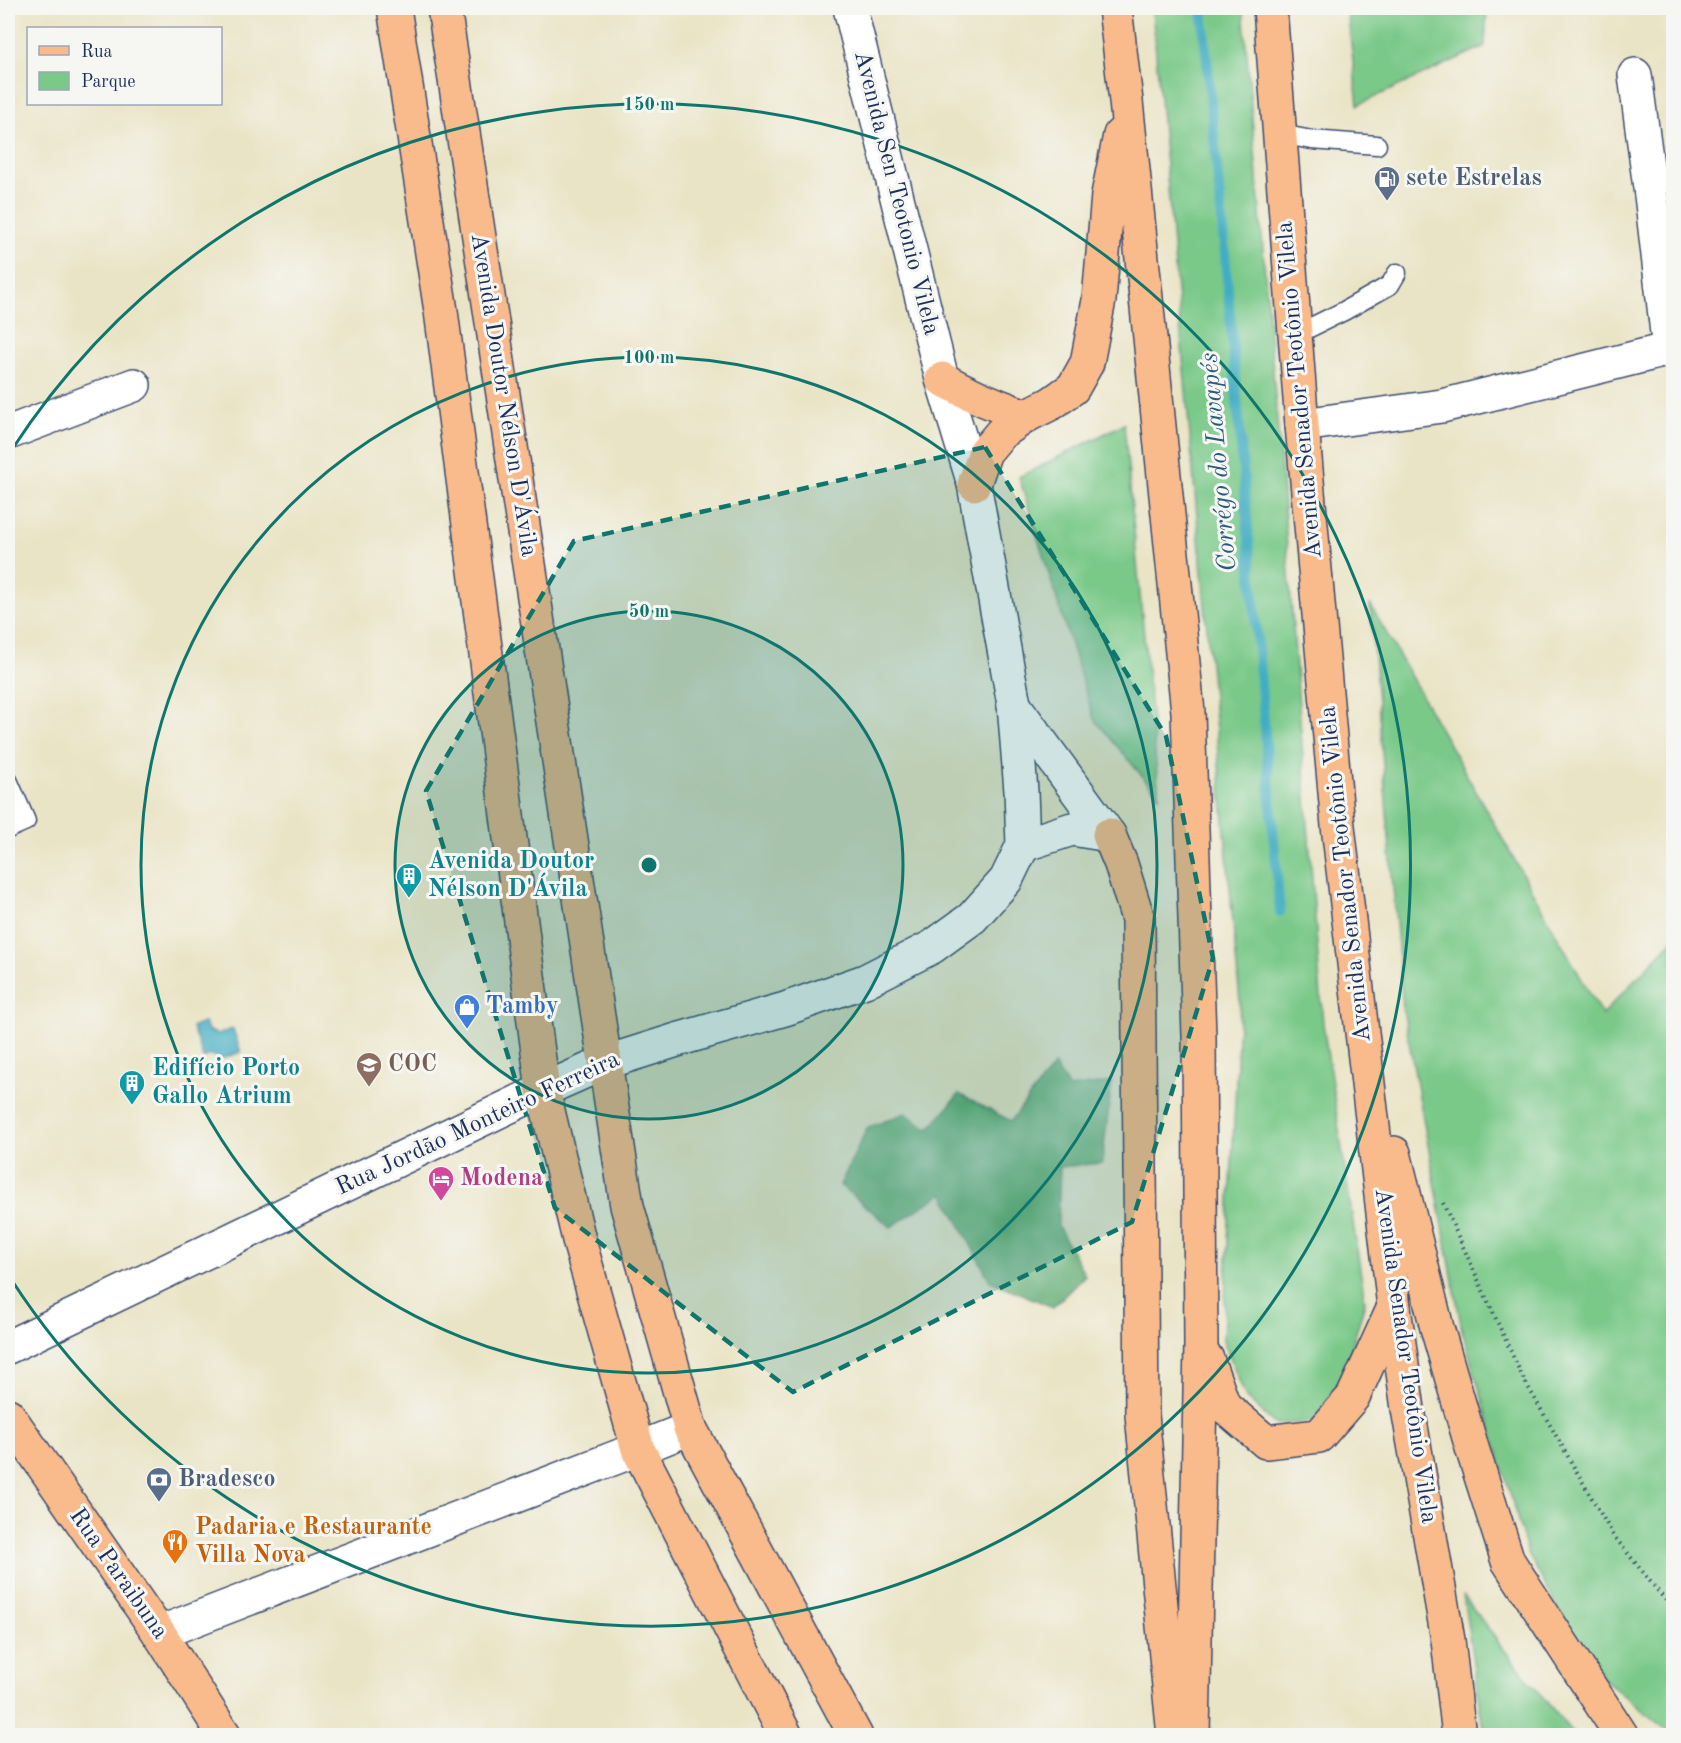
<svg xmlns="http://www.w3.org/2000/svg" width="1681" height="1743" viewBox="0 0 1681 1743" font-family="'Old Standard TT',serif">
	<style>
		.green { fill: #7ac989; stroke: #4a7c74; stroke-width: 1.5 }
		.forest { fill: #63ad75; stroke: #3f6e6a; stroke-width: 1.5 }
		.water { fill: #43adc2; stroke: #2f6e90; stroke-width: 1.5 }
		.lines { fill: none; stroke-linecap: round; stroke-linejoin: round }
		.stream { stroke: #43adc2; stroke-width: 10 }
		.service-casing { stroke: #3a4a6e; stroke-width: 21 }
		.minor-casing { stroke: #3a4a6e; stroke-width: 36 }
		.primary-casing { stroke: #3a4a6e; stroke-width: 36 }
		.trunk-casing { stroke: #3a4a6e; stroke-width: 36 }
		.path { stroke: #3a4a6e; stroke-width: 4; stroke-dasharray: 1.5 4.5; stroke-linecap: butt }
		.service { stroke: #fff; stroke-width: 18 }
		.minor { stroke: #fff; stroke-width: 33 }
		.primary { stroke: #fabb8c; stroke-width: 33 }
		.trunk { stroke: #fabb8c; stroke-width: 33 }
		.marked { fill: #0f766e; fill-opacity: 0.2; stroke: #0f766e; stroke-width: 4.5; stroke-dasharray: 12 8; stroke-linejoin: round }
		.ring { fill: none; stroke: #0f766e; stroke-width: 3 }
		.labels { text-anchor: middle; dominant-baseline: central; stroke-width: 6; stroke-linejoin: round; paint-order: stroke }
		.service-label { font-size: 24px; font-weight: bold; fill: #4e5e75; stroke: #f6f6f2; text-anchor: start }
		.street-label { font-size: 24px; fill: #1b2f5e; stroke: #f6f6f2 }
		.culture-label { font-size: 24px; font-weight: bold; fill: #0d838f; stroke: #f6f6f2; text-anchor: start }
		.shop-label { font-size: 24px; font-weight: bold; fill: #366cbe; stroke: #f6f6f2; text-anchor: start }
		.education-label { font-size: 24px; font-weight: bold; fill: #785e54; stroke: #f6f6f2; text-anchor: start }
		.hotel-label { font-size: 24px; font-weight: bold; fill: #b23c85; stroke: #f6f6f2; text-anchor: start }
		.food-label { font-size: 24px; font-weight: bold; fill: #c56008; stroke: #f6f6f2; text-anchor: start }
		.water-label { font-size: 26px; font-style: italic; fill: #295b81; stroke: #f6f6f2 }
		.centre { fill: #0f766e; stroke: #f6f6f2; stroke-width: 3 }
		.ring-label { font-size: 18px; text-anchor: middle; font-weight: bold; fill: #0f766e; stroke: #f6f6f2; stroke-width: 6; stroke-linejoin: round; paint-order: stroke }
	</style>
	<rect width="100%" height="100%" fill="#f6f6f2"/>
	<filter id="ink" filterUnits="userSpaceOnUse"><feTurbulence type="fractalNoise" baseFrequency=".0167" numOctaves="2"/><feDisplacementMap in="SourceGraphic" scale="12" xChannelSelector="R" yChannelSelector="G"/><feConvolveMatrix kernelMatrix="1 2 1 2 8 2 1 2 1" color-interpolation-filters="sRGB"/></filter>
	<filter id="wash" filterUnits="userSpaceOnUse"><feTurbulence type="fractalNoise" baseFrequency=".008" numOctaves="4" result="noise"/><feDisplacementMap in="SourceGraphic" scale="24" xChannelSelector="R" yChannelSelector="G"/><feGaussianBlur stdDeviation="1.35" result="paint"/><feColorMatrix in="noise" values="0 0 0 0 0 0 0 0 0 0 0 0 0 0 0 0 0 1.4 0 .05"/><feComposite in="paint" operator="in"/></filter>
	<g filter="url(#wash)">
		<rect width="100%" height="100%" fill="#eae4c6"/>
		<g class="green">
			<path d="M1152 8H1243L1281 468 1323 1024 1365 1302 1344 1374 1314 1422 1275 1424 1246 1398 1223 1340 1240 1002Z"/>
			<path d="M1347 8H1487L1485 46 1358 105Z"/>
			<path d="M1124 424 1159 796 1094 719 1019 477Z"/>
			<path d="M1370 604 1602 1015 1673 940V1735L1593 1671 1528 1554 1462 1330 1403 1009Z"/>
			<path d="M1463 1595 1501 1646 1574 1735H1484Z"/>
		</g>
		<path class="forest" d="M1054 1065 1069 1088 1112 1082 1102 1163 1060 1167 1058 1226 1085 1275 1053 1307 990 1281 943 1193 891 1227 840 1185 867 1128 905 1113 929 1129 959 1094 1011 1121Z"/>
		<path class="water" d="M204 1023 209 1031 218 1034 233 1029 241 1052 221 1059 211 1055 203 1058 192 1027Z"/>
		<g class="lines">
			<path class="stream" d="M1202 8 1224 243 1280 912"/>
		</g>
	</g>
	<g filter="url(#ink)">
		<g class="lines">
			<g class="service-casing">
				<g id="service">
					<path d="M1280 134 1312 140 1377 145"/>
					<path d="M1295 335 1344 311 1390 285 1397 273"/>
					<path d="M8 780 26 821 8 829"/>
				</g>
			</g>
			<g class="minor-casing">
				<g id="minor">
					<path d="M1635 75 1652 203 1669 350"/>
					<path d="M1302 425 1442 406 1674 348"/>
					<path d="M8 433 134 385"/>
					<path d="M1014 705 1109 835"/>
					<path d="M1023 845 1072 829 1109 835"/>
					<path d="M8 1347 543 1090 604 1063 680 1039 785 1009 865 981 932 947 972 918 1006 880 1023 845 1021 791 1014 704 974 484 942 379 850 8"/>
					<path d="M159 1633 638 1449 690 1428"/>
				</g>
			</g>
			<g class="primary-casing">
				<g id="primary">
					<path d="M394 8 441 311 543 1090 580 1244 638 1449 786 1736"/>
					<path d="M444 8 627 1206 690 1428 856 1736"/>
					<path d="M8 1415 159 1633 225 1736"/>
				</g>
			</g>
			<g class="trunk-casing">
				<g id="trunk">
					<path d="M1115 8 1126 101 1188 712 1199 1036 1201 1344 1193 1736"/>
					<path d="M1270 8 1302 425 1338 826 1394 1307 1408 1409 1448 1640 1459 1736"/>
					<path d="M942 379C969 394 997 406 1026 416L1052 403 1073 388 1087 363 1099 300 1108 195 1120 135"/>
					<path d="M974 484 985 452 1001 433 1026 416"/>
					<path d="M1109 835 1121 864 1138 919 1142 1415 1174 1736"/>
					<path d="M1394 1153 1437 1328 1472 1448 1508 1561 1622 1736"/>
					<path d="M1207 1359 1224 1406 1266 1442 1319 1436 1353 1397 1394 1307"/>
				</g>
			</g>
			<path class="path" d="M1443 1203 1523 1378 1613 1535 1674 1611"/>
			<use href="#service" class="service"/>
			<use href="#minor" class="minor"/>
			<use href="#primary" class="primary"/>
			<use href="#trunk" class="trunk"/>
		</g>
	</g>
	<path class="marked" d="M985 447 1166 736 1213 958 1132 1222 793 1392 555 1208 426 791 574 541Z"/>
	<circle cx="649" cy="865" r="254" fill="#0f766e" fill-opacity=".12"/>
	<g class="ring">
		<circle cx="649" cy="865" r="254"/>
		<circle cx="649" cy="865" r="508"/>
		<path d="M11 451A761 761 0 1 1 11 1279"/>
	</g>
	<defs>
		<g id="fuel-pin" transform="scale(1.35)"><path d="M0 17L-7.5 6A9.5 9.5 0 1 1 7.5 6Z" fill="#5c6f8a" stroke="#f6f6f2"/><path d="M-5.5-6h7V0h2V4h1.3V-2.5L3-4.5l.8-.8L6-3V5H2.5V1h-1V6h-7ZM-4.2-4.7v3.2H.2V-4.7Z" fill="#fff"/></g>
		<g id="building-pin" transform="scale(1.35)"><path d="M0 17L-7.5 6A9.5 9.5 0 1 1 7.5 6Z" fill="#0f9aa8" stroke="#f6f6f2"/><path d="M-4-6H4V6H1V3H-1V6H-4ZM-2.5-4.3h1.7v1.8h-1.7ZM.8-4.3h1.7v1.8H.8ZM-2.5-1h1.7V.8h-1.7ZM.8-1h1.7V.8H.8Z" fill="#fff"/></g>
		<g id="shop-pin" transform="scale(1.35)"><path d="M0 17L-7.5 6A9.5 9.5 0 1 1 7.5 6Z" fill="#3f7fe0" stroke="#f6f6f2"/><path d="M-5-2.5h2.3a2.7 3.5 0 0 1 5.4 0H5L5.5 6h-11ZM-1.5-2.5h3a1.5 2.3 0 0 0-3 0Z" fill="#fff"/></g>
		<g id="school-pin" transform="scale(1.35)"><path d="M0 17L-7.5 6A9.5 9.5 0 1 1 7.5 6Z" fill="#8d6e63" stroke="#f6f6f2"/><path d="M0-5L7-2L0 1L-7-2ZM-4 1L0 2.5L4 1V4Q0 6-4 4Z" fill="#fff"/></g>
		<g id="hotel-pin" transform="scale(1.35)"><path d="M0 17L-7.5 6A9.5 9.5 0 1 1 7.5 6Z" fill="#d1479c" stroke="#f6f6f2"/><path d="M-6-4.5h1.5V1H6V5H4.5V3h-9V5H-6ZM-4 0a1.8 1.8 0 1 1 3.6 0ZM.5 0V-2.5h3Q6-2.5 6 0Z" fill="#fff"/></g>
		<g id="bank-pin" transform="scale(1.35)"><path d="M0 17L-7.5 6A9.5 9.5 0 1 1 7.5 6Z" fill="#5c6f8a" stroke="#f6f6f2"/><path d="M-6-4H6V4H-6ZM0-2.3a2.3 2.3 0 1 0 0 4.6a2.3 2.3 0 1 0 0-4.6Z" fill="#fff"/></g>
		<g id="restaurant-pin" transform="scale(1.35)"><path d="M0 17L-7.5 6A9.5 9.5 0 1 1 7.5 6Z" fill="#e8710a" stroke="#f6f6f2"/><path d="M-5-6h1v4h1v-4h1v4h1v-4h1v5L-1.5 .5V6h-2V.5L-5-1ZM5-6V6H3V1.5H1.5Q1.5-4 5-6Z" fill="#fff"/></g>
	</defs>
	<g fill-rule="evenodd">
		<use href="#fuel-pin" x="1387" y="179"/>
		<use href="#building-pin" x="409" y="876"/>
		<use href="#shop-pin" x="467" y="1007"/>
		<use href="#school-pin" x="369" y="1065"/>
		<use href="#building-pin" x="132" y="1083"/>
		<use href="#hotel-pin" x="441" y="1179"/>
		<use href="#bank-pin" x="159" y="1480"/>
		<use href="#restaurant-pin" x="175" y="1542"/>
	</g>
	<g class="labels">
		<g class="service-label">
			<text x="1406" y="179">sete Estrelas</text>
			<text x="178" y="1480">Bradesco</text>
		</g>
		<g class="street-label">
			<text transform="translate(896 193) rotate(76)">Avenida Sen Teotonio Vilela</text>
			<text transform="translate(1300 390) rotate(-95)">Avenida Senador Teotônio Vilela</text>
			<text transform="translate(503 395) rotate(81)">Avenida Doutor Nélson D'Ávila</text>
			<text transform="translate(1346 874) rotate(-96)">Avenida Senador Teotônio Vilela</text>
			<text transform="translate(478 1124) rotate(-25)">Rua Jordão Monteiro Ferreira</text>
			<text transform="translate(1405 1356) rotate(82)">Avenida Senador Teotônio Vilela</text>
			<text transform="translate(118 1574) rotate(55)">Rua Paraibuna</text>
		</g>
		<g class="culture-label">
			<text x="428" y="862">Avenida Doutor<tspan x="428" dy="28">Nélson D'Ávila</tspan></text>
			<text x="152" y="1069">Edifício Porto<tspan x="152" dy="28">Gallo Atrium</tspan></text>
		</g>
		<g class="shop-label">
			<text x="486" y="1007">Tamby</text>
		</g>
		<g class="education-label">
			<text x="388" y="1065">COC</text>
		</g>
		<g class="hotel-label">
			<text x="460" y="1179">Modena</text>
		</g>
		<g class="food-label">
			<text x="195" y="1528">Padaria e Restaurante<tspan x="195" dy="28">Villa Nova</tspan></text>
		</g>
		<g class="water-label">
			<text transform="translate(1219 462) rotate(-95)">Corrégo do Lavapés</text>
		</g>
	</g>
	<circle cx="649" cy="865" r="9" class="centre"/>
	<g class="ring-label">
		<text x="649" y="110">150 m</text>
		<text x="649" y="363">100 m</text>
		<text x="649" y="617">50 m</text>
	</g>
	<rect width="1681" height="1743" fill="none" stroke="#f6f6f2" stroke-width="30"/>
	<rect x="27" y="27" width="195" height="78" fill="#f6f6f2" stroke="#9ea6b7" stroke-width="1.5"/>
	<rect x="39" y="46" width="30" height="9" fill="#fabb8c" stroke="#9ea6b7" stroke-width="1.5"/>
	<text x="81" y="57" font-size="18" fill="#1b2f5e">Rua</text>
	<rect x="39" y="72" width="30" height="18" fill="#7ac989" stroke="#9ea6b7" stroke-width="1.5"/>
	<text x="81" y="87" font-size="18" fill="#1b2f5e">Parque</text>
</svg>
